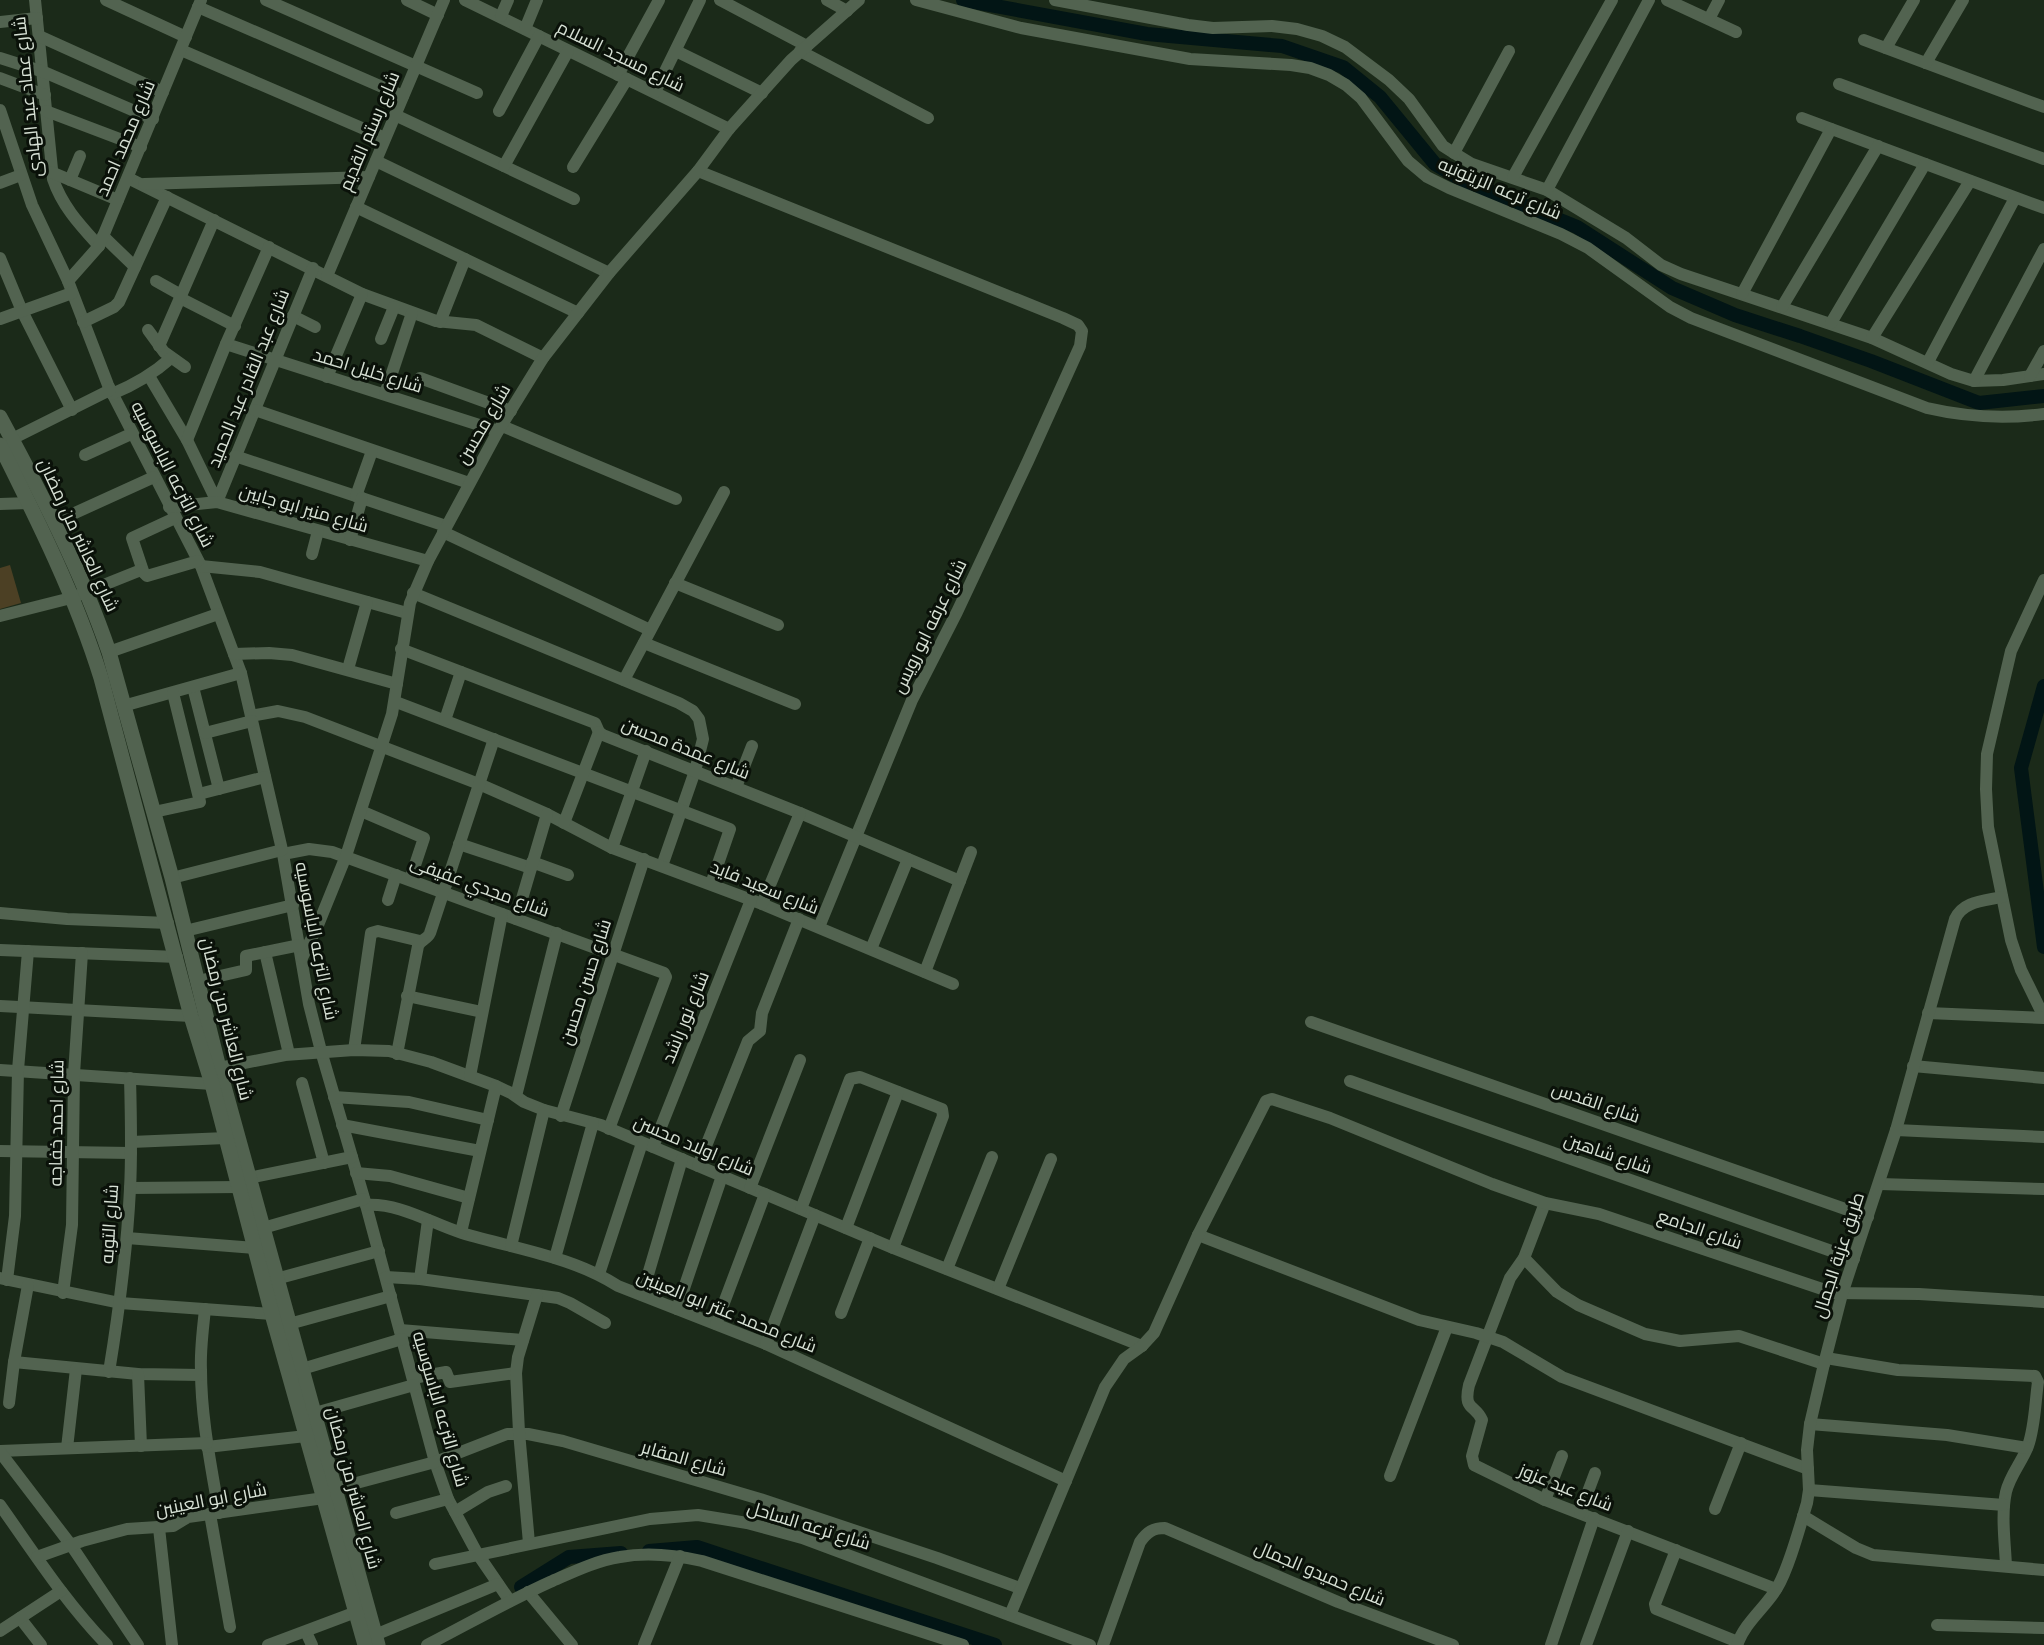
<svg xmlns="http://www.w3.org/2000/svg" width="2044" height="1645" viewBox="0 0 2044 1645" font-family="'Roboto Condensed',Cairo,sans-serif">
	<style>
		.green { fill: #4c4024 }
		.lines { fill: none; stroke-linecap: round; stroke-linejoin: round }
		.canal { stroke: #021515; stroke-width: 14 }
		.street { stroke: #526350; stroke-width: 12 }
		.secondary { stroke: #526350; stroke-width: 15 }
		.labels { text-anchor: middle; dominant-baseline: central; stroke-width: 6; stroke-linejoin: round; paint-order: stroke }
		.street-label { font-size: 18px; fill: #d7e1d5; stroke: #0a1109 }
	</style>
	<rect width="100%" height="100%" fill="#1b2a19"/>
	<path class="green" d="M10 565 21 603 0 609V568Z"/>
	<g class="lines">
		<g class="canal">
			<path d="M963 0 1147 34 1282 46 1343 67 1380 97 1435 164 1462 180 1577 227 1672 288 1735 315 1800 336 1871 361 1979 403 2044 396"/>
			<path d="M2044 686 2021 768 2044 947"/>
			<path d="M649 1551 697 1547 995 1645"/>
			<path d="M521 1587 569 1557 621 1553"/>
		</g>
		<g class="street">
			<path d="M35 0 53 179C62 206 80 225 99 246"/>
			<path d="M106 0 186 37"/>
			<path d="M266 0 477 93"/>
			<path d="M407 0 438 15"/>
			<path d="M465 0 729 129"/>
			<path d="M720 0 807 46"/>
			<path d="M827 0 847 11"/>
			<path d="M916 0 1021 28 1190 59 1291 65 1310 68 1329 75 1346 85 1361 98 1408 161 1427 177 1449 188 1561 234 1588 248 1670 307 1691 318 1927 408C1966 417 2005 419 2044 414"/>
			<path d="M1055 0 1188 25 1213 28 1272 26 1297 29 1322 36 1345 47 1389 80 1409 99 1443 146 1454 153 1472 164 1547 190 1626 238 1661 265 1681 274 1872 338 1951 374 1974 381 2003 380 2044 374"/>
			<path d="M1667 0 1736 32"/>
			<path d="M198 7 403 96"/>
			<path d="M501 16 508 0"/>
			<path d="M1709 19 1719 0"/>
			<path d="M0 22 37 18"/>
			<path d="M525 29 537 0"/>
			<path d="M39 36 163 92"/>
			<path d="M1864 40 2044 107"/>
			<path d="M1886 48 1914 0"/>
			<path d="M181 50 385 138"/>
			<path d="M676 51 762 93"/>
			<path d="M800 51 928 118"/>
			<path d="M0 58 44 72 153 119"/>
			<path d="M1926 63 1963 0"/>
			<path d="M618 75 659 0"/>
			<path d="M0 78 45 95"/>
			<path d="M1839 84 2044 159"/>
			<path d="M655 92 700 0"/>
			<path d="M0 110 32 205 68 281 108 385 201 566 241 673 283 854 309 1004 321 1051 366 1205 435 1462 448 1499 477 1553 510 1601"/>
			<path d="M46 111 141 147"/>
			<path d="M499 111 539 36"/>
			<path d="M395 115 574 199"/>
			<path d="M1802 118 2044 208"/>
			<path d="M1454 153 1509 51"/>
			<path d="M376 161 609 273"/>
			<path d="M504 166 568 51"/>
			<path d="M573 167 627 79"/>
			<path d="M698 171 1063 318 1078 325 1082 331 1080 346 1028 461 957 612 912 700 819 927"/>
			<path d="M51 172 118 200"/>
			<path d="M1513 177 1612 0"/>
			<path d="M128 178 362 294 436 321 476 325 543 358"/>
			<path d="M70 180 80 156"/>
			<path d="M0 183 21 175"/>
			<path d="M144 184 369 177"/>
			<path d="M1547 190 1649 0"/>
			<path d="M356 207 578 313"/>
			<path d="M103 236 135 267"/>
			<path d="M0 258 22 311 72 410"/>
			<path d="M327 276 444 0"/>
			<path d="M68 281 99 246 201 0"/>
			<path d="M156 281 181 295"/>
			<path d="M1742 294 1831 129"/>
			<path d="M180 298 235 326"/>
			<path d="M1782 307 1878 146"/>
			<path d="M293 316 315 327"/>
			<path d="M0 319 72 293"/>
			<path d="M83 322 114 307 119 302 167 197"/>
			<path d="M440 322 465 259"/>
			<path d="M1831 323 1925 164"/>
			<path d="M148 330 164 352 185 367"/>
			<path d="M1872 338 1970 181"/>
			<path d="M381 339 394 307"/>
			<path d="M226 344 498 431"/>
			<path d="M159 346 214 220"/>
			<path d="M1928 362 2015 198"/>
			<path d="M149 376 187 440 217 502 313 268"/>
			<path d="M2030 376 2044 351"/>
			<path d="M327 377 362 294"/>
			<path d="M420 378 511 411"/>
			<path d="M1974 381 2044 249"/>
			<path d="M112 394C134 385 153 374 171 358"/>
			<path d="M385 394 412 313"/>
			<path d="M255 410 469 483"/>
			<path d="M502 426 676 499"/>
			<path d="M12 439 110 390"/>
			<path d="M187 440 226 344 269 247"/>
			<path d="M85 455 131 434"/>
			<path d="M235 456 446 526"/>
			<path d="M356 496 372 451"/>
			<path d="M0 504 29 503"/>
			<path d="M169 507 217 502 428 561"/>
			<path d="M55 522 154 477"/>
			<path d="M443 532 650 630"/>
			<path d="M350 540 362 498"/>
			<path d="M312 554 318 531"/>
			<path d="M201 566 260 572 407 613"/>
			<path d="M143 571 132 538 175 518"/>
			<path d="M2044 580 2011 651 1987 754 1986 789 1988 827 2011 940 2021 970 2044 1017"/>
			<path d="M675 583 778 625"/>
			<path d="M413 593 679 703 693 711 699 719 703 739 695 771 662 866"/>
			<path d="M0 616 71 598 141 570 147 576 198 561"/>
			<path d="M644 643 795 704"/>
			<path d="M401 649 595 723 599 732 603 735 800 813 960 881"/>
			<path d="M109 652 218 614"/>
			<path d="M234 654 269 653 292 655 397 684"/>
			<path d="M348 669 367 602"/>
			<path d="M624 680 724 492"/>
			<path d="M193 687 219 789"/>
			<path d="M396 702 730 829 711 884"/>
			<path d="M123 706 241 673"/>
			<path d="M251 716 278 711 305 717 479 784 547 814 612 848 762 904 953 984"/>
			<path d="M445 720 461 672"/>
			<path d="M205 733 252 721"/>
			<path d="M736 787 752 746"/>
			<path d="M199 794 265 777"/>
			<path d="M361 811 424 838 410 880"/>
			<path d="M154 812 200 802 173 693"/>
			<path d="M564 823 599 732"/>
			<path d="M459 844 531 868"/>
			<path d="M612 848 646 751"/>
			<path d="M283 854 309 849 332 852 664 973 666 977 609 1129"/>
			<path d="M532 862 568 875"/>
			<path d="M172 878 282 850"/>
			<path d="M388 900 396 875"/>
			<path d="M762 904 800 813"/>
			<path d="M0 913 67 919 168 923"/>
			<path d="M516 919 547 814"/>
			<path d="M185 931 293 905"/>
			<path d="M871 949 908 859"/>
			<path d="M0 950 177 957"/>
			<path d="M265 952 289 1054"/>
			<path d="M302 958 318 925 346 856 392 714 410 603 428 561 498 431 543 358 609 273 698 171 729 129 791 60 859 0"/>
			<path d="M925 972 971 852"/>
			<path d="M198 981 246 970V956L300 945"/>
			<path d="M407 996 482 1012"/>
			<path d="M0 1006 191 1016"/>
			<path d="M1928 1013 2044 1018"/>
			<path d="M1311 1022 1868 1217"/>
			<path d="M354 1050 371 933 378 931 420 941"/>
			<path d="M397 1054 418 946C421 939 427 940 430 933L494 739"/>
			<path d="M1913 1066 2044 1078"/>
			<path d="M219 1068 285 1055 354 1050 389 1051 431 1062 496 1086 511 1093 524 1102 544 1110 601 1125 893 1248 1142 1346"/>
			<path d="M0 1070 212 1084"/>
			<path d="M470 1076 502 914"/>
			<path d="M1350 1081 1854 1259"/>
			<path d="M302 1083 324 1163"/>
			<path d="M516 1096 557 933"/>
			<path d="M334 1097 409 1102 488 1120"/>
			<path d="M561 1116 644 859"/>
			<path d="M342 1125 480 1151"/>
			<path d="M1896 1130 2044 1137"/>
			<path d="M131 1142 226 1138"/>
			<path d="M653 1147 751 900"/>
			<path d="M0 1151 131 1153"/>
			<path d="M698 1166 748 1041 760 1031 762 1013 799 919"/>
			<path d="M356 1173 390 1176 469 1198"/>
			<path d="M249 1178 352 1157"/>
			<path d="M1880 1184 2044 1189"/>
			<path d="M130 1188 239 1187"/>
			<path d="M750 1188 800 1060"/>
			<path d="M1545 1203 1524 1258 1510 1278 1469 1385C1463 1411 1475 1404 1482 1420L1472 1456 1474 1465 1545 1500 1776 1589"/>
			<path d="M366 1205C401 1203 430 1223 462 1233 515 1249 571 1256 618 1286L766 1344 1066 1481"/>
			<path d="M801 1209 850 1079 860 1077 942 1109 943 1116 893 1248"/>
			<path d="M263 1228 364 1199"/>
			<path d="M846 1228 898 1092"/>
			<path d="M461 1232 496 1086"/>
			<path d="M1198 1235 1419 1320 1476 1333 1503 1342 1562 1377 1808 1469"/>
			<path d="M127 1238 255 1248"/>
			<path d="M511 1246 544 1110"/>
			<path d="M555 1258 593 1123"/>
			<path d="M1524 1258 1557 1292 1578 1305 1645 1334 1680 1341 1739 1336 1824 1364"/>
			<path d="M947 1269 992 1157"/>
			<path d="M599 1274 642 1143"/>
			<path d="M386 1277 420 1279 558 1298 570 1303 605 1323"/>
			<path d="M0 1278 120 1303 272 1314"/>
			<path d="M276 1279 379 1251"/>
			<path d="M420 1279 428 1220"/>
			<path d="M7 1280 15 1216 18 1070 28 951"/>
			<path d="M998 1289 1051 1159"/>
			<path d="M63 1293 72 1225 74 1074 82 953"/>
			<path d="M642 1295 682 1159"/>
			<path d="M205 1309C203 1329 200 1350 201 1370 201 1418 211 1465 219 1513"/>
			<path d="M677 1309 722 1176"/>
			<path d="M841 1313 870 1238"/>
			<path d="M289 1324 391 1296"/>
			<path d="M716 1324 765 1194"/>
			<path d="M400 1330 523 1340"/>
			<path d="M766 1344 815 1215"/>
			<path d="M1826 1358 1898 1370 2035 1376 2038 1382C2035 1403 2035 1426 2028 1446 2022 1462 2010 1475 2006 1492 2001 1515 2005 1542 2006 1566"/>
			<path d="M14 1362 138 1374 201 1375"/>
			<path d="M302 1369 402 1339"/>
			<path d="M109 1372C119 1311 127 1250 130 1189 132 1152 131 1115 130 1078"/>
			<path d="M138 1374 141 1446"/>
			<path d="M413 1378 446 1372 450 1382 516 1373"/>
			<path d="M9 1403 14 1362 28 1285"/>
			<path d="M315 1413 414 1385"/>
			<path d="M1810 1424 1947 1435 2027 1448"/>
			<path d="M207 1447 306 1436"/>
			<path d="M67 1448 76 1369"/>
			<path d="M0 1451 207 1443"/>
			<path d="M0 1452 71 1545 138 1645"/>
			<path d="M1390 1476 1447 1327"/>
			<path d="M334 1489 435 1462 507 1434H528L563 1441 760 1499 937 1558 1020 1588"/>
			<path d="M1809 1490 2004 1505"/>
			<path d="M1545 1500 1562 1456"/>
			<path d="M0 1505C34 1553 66 1603 107 1645"/>
			<path d="M1715 1509 1741 1443"/>
			<path d="M455 1512 488 1492 506 1486"/>
			<path d="M396 1513 448 1499"/>
			<path d="M1580 1513 1595 1473"/>
			<path d="M210 1514 230 1627"/>
			<path d="M1803 1516 1856 1548 1873 1555 2044 1570"/>
			<path d="M159 1528 172 1645"/>
			<path d="M529 1543 519 1432 516 1373 518 1357 537 1295"/>
			<path d="M1676 1550 1655 1604 1656 1609 1738 1642"/>
			<path d="M37 1557 82 1541 127 1529 173 1526 188 1517 324 1498"/>
			<path d="M435 1564 650 1519 698 1515 747 1523 802 1538 1090 1645"/>
			<path d="M528 1592 572 1645"/>
			<path d="M1010 1615 1105 1387 1124 1359 1142 1346 1154 1333 1198 1235 1266 1101 1272 1099 1330 1118 1492 1184 1545 1203 1599 1214 1834 1293 1919 1294 2044 1302"/>
			<path d="M20 1618 41 1645"/>
			<path d="M1937 1625 2044 1628"/>
			<path d="M0 1631 61 1591"/>
			<path d="M306 1632 312 1645"/>
			<path d="M375 1635 498 1584"/>
			<path d="M268 1645 356 1612"/>
			<path d="M427 1645C468 1624 508 1601 550 1582 573 1572 595 1561 620 1557 647 1552 675 1555 702 1561L963 1645"/>
			<path d="M644 1645 680 1556"/>
			<path d="M1103 1645 1140 1542C1147 1532 1153 1528 1165 1528L1338 1602 1453 1645"/>
			<path d="M1551 1645 1594 1518"/>
			<path d="M1586 1645 1628 1531"/>
			<path d="M1737 1645C1745 1622 1765 1608 1777 1588 1789 1568 1800 1526 1807 1503L1809 1490 1807 1450 1810 1424 1824 1364 1842 1294 1896 1130 1955 919C1963 901 1984 901 2002 897"/>
		</g>
		<g class="secondary">
			<path d="M0 417C41 493 81 570 109 652L172 878 219 1068 378 1645"/>
			<path d="M0 445C38 521 76 597 101 678L191 1016 212 1084 272 1314 365 1645"/>
		</g>
	</g>
	<g class="labels">
		<g class="street-label">
			<text transform="translate(621 56) rotate(26)">شارع مسجد السلام</text>
			<text transform="translate(27 97) rotate(-96)">شارع عماد عبد الهادى</text>
			<text transform="translate(369 131) rotate(-67)">شارع رستم القديم</text>
			<text transform="translate(125 138) rotate(-67)">شارع محمد احمد</text>
			<text transform="translate(1500 188) rotate(23)">شارع ترعه الزيتونيه</text>
			<text transform="translate(368 370) rotate(17)">شارع خليل احمد</text>
			<text transform="translate(248 378) rotate(-68)">شارع عبد القادر عبد الحميد</text>
			<text transform="translate(483 424) rotate(-60)">شارع محسن</text>
			<text transform="translate(173 474) rotate(63)">شارع الترعه الباسوسيه</text>
			<text transform="translate(304 508) rotate(16)">شارع منير ابو جابين</text>
			<text transform="translate(79 535) rotate(65)">شارع العاشر من رمضان</text>
			<text transform="translate(929 626) rotate(-64)">شارع عرفه ابو رويس</text>
			<text transform="translate(686 748) rotate(22)">شارع عمدة محسن</text>
			<text transform="translate(480 886) rotate(20)">شارع مجدي عفيفى</text>
			<text transform="translate(765 887) rotate(22)">شارع سعيد فايد</text>
			<text transform="translate(317 941) rotate(79)">شارع الترعه الباسوسيه</text>
			<text transform="translate(585 982) rotate(-72)">شارع حسن محسن</text>
			<text transform="translate(685 1017) rotate(-68)">شارع نور راشد</text>
			<text transform="translate(227 1019) rotate(76)">شارع العاشر من رمضان</text>
			<text transform="translate(1596 1102) rotate(19)">شارع القدس</text>
			<text transform="translate(56 1123) rotate(-89)">شارع احمد خفاجه</text>
			<text transform="translate(694 1145) rotate(23)">شارع اولاد محسن</text>
			<text transform="translate(1608 1153) rotate(19)">شارع شاهين</text>
			<text transform="translate(109 1224) rotate(-86)">شارع التوبه</text>
			<text transform="translate(1700 1229) rotate(19)">شارع الجامع</text>
			<text transform="translate(1838 1255) rotate(-72)">طريق عزبة الجمال</text>
			<text transform="translate(727 1311) rotate(22)">شارع محمد عنتر ابو العينين</text>
			<text transform="translate(441 1409) rotate(74)">شارع الترعه الباسوسيه</text>
			<text transform="translate(684 1458) rotate(16)">شارع المقابر</text>
			<text transform="translate(1566 1487) rotate(22)">شارع عيد عزوز</text>
			<text transform="translate(354 1488) rotate(75)">شارع العاشر من رمضان</text>
			<text transform="translate(211 1499) rotate(-11)">شارع ابو العينين</text>
			<text transform="translate(809 1525) rotate(17)">شارع ترعه الساحل</text>
			<text transform="translate(1320 1573) rotate(23)">شارع حميدو الجمال</text>
		</g>
	</g>
</svg>
